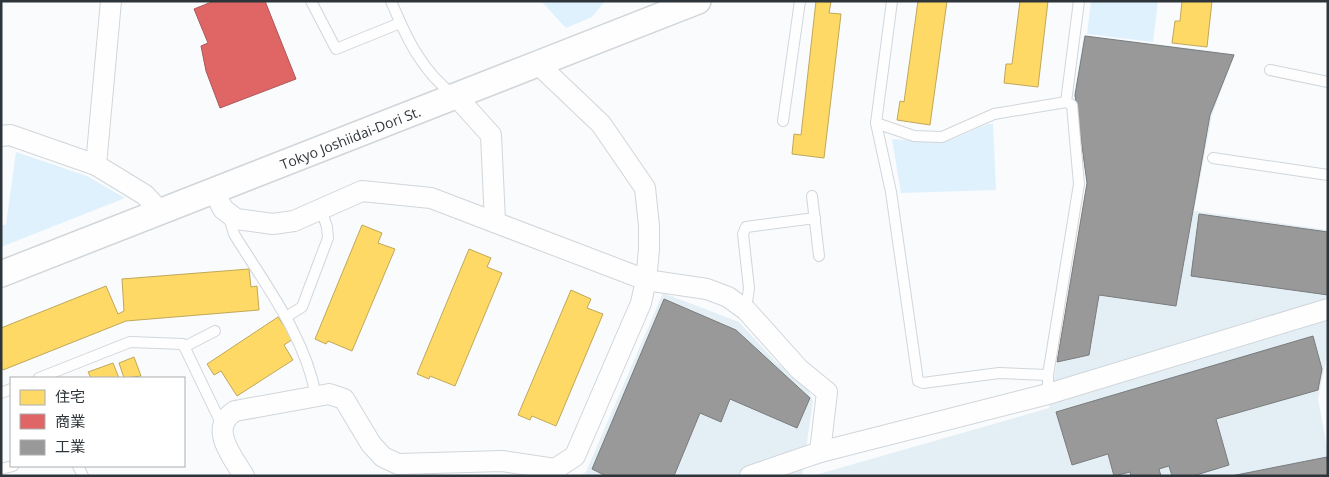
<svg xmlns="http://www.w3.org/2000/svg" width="1329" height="477" viewBox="0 0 1329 477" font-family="'Open Sans','Noto Sans JP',sans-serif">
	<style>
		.built { fill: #e4eff5 }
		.green { fill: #dff1fc }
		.homes { fill: #ffd966; stroke: #c0a859 }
		.shops { fill: #e06666; stroke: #aa5759 }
		.industry { fill: #999; stroke: #797b7c }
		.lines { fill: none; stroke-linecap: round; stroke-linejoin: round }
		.service-casing { stroke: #d1d6da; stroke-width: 12 }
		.minor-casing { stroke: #d1d6da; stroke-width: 22 }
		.tertiary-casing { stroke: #d1d6da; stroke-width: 28 }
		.service { stroke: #fefeff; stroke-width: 10 }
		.minor { stroke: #fefeff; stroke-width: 20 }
		.tertiary { stroke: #fefeff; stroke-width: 25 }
		.labels { text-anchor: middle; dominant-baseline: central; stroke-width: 5; stroke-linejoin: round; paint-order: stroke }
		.street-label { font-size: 14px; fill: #2d353a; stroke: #fff }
	</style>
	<rect width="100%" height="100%" fill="#f9fbfd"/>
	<g class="built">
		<path d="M1084 35 1235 54 1212 115 1194 211 1328 230V350L1318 399 1328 452V476H812L1049 408 1087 183 1074 95Z"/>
		<path d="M663 293 739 322 776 362 807 387 813 401 802 476H580L586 472Z"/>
	</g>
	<g class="green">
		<path d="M541 1H605L592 17 566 28Z"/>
		<path d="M1091 1H1158L1153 42 1087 34Z"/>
		<path d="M988 124H993L996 190 901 193 892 139 935 142 951 140Z"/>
		<path d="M16 152 87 176 125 198 1 247V224L6 225Z"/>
	</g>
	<g class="homes">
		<path d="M816 1 831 2 829 13 841 14 824 158 792 154 794 134 801 135Z"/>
		<path d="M918 1H947L930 125 897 120 900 101 904 102Z"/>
		<path d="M1020 1H1048L1038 87 1004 83 1006 64H1012Z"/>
		<path d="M1182 1H1212L1207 47 1172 43 1175 21H1180Z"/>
		<path d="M362 225 382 233 378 243 395 249 352 351 328 341 326 344 315 339Z"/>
		<path d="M469 249 491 258 487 267 502 273 455 386 430 376 429 379 417 374Z"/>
		<path d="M249 269 251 287 257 286 259 310 126 321 3 370 1 367V328L106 286 118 314 124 311 122 279Z"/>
		<path d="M571 290 591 299 587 308 603 314 556 426 532 416 530 420 518 415Z"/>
		<path d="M278 317 293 339 284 345 293 360 237 396 221 371 214 375 207 364Z"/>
		<path d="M134 357 141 376 124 378 119 363Z"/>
		<path d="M113 363 119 378H91L88 372Z"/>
	</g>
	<path class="shops" d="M214 1H265L296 79 220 108 206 71 201 46 208 43 194 9Z"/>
	<g class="industry">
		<path d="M1085 36 1234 55 1210 115 1176 306 1099 295 1089 355 1057 362 1087 183 1075 95Z"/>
		<path d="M1199 214 1328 232V295L1191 276Z"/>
		<path d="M664 299 736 330 810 398 797 428 730 399 721 422 700 413 674 476H606L592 469Z"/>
		<path d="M1313 336 1322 369 1318 390 1216 419 1229 465 1193 476H1172L1169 466 1159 469 1161 476H1131L1130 472 1114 476 1108 454 1072 465 1056 412Z"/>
		<path d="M1327 457 1328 476H1231Z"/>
	</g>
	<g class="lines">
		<g class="service-casing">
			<g id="service">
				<path d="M311 1 336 49 400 23"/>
				<path d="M391 1C406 37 422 72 454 95"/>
				<path d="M892 1 876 123 891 192 918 381 923 383 999 373 1048 375"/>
				<path d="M1270 70 1328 82"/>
				<path d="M783 121 800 1"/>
				<path d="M876 123 914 136 942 137 994 114 1066 102"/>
				<path d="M1213 158 1328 175"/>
				<path d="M812 196 819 256"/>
				<path d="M229 217 234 234C266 286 305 336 316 396"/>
				<path d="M746 310 749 288 743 234 746 227 815 218"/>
				<path d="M286 317 302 307 328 238 327 227 321 209"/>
				<path d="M184 347 215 331"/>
				<path d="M39 378 130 342 183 344 222 425"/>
				<path d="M1 393 11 389"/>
				<path d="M1048 394V375L1079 184 1072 105 1066 102 1079 1"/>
				<path d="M78 466 83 476"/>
				<path d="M1 469 13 466"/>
			</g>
		</g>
		<g class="minor-casing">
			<g id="minor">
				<path d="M111 1 96 165 145 195 161 212"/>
				<path d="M538 64 601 124 645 188 649 226V250L646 280 641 303 575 456 555 469 556 476"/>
				<path d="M455 95 491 135 495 222"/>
				<path d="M1 136 10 135 96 165"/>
				<path d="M214 191 223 209 236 219 273 224 294 221 362 191 431 198 646 280 707 289 728 297 746 310 799 369 827 392 820 452"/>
				<path d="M244 476C232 456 208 428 235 411L329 394 344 399 371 444 383 457 398 464 502 461 555 469"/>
				<path d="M750 476 820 452 1048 394 1328 309"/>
			</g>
		</g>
		<g class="tertiary-casing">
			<g id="tertiary">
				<path id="s1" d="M1 274 698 1"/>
			</g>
		</g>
		<use href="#service" class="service"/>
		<use href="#minor" class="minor"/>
		<use href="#tertiary" class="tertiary"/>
	</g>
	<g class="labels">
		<g class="street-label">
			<text stroke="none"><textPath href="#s1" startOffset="375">Tokyo Joshiidai-Dori St.</textPath></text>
		</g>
	</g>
	<rect width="1329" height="477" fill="none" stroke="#2d353a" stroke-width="5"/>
	<rect x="10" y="377" width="175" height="90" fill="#ffffff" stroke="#abaeb0"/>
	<rect x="20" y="390" width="25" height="15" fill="#ffd966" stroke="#abaeb0"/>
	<text x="55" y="402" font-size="15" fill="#2d353a">住宅</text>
	<rect x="20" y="414" width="25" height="15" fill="#e06666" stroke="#abaeb0"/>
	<text x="55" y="427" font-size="15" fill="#2d353a">商業</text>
	<rect x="20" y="440" width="25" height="15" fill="#999999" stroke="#abaeb0"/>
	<text x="55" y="452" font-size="15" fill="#2d353a">工業</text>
</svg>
